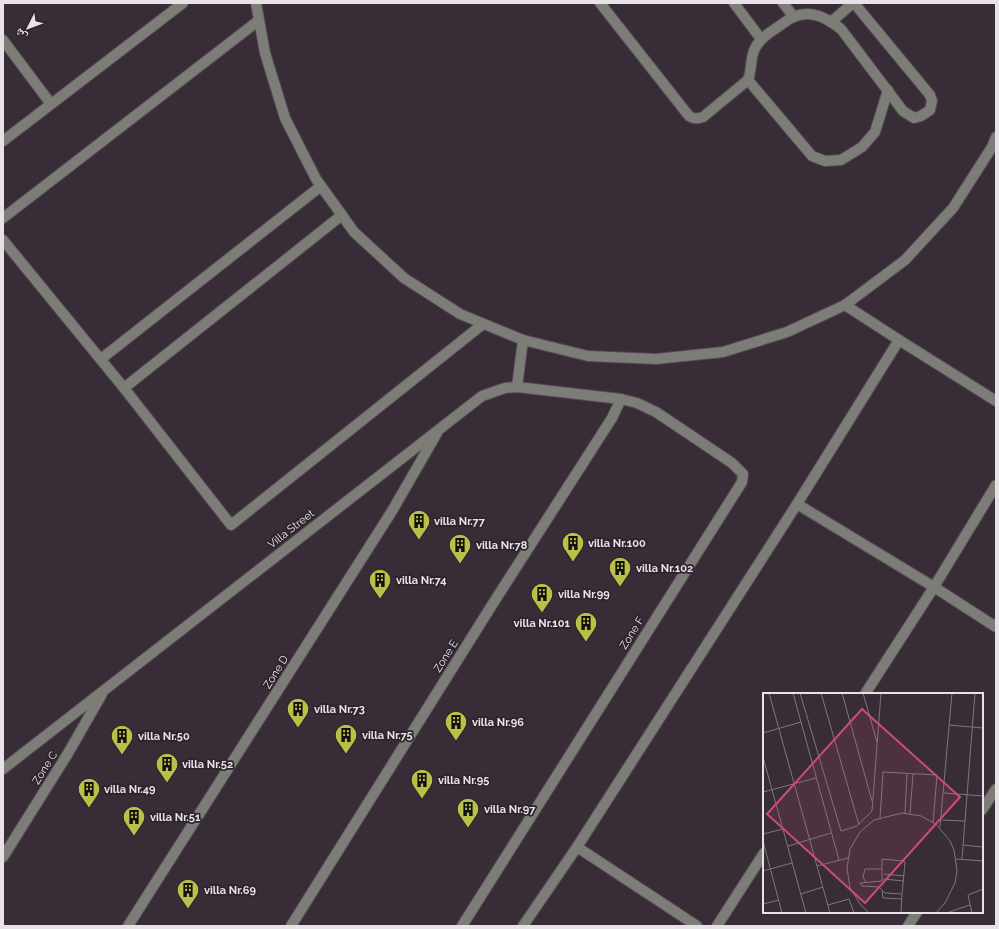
<svg xmlns="http://www.w3.org/2000/svg" width="999" height="929" viewBox="0 0 999 929" font-family="Raleway,'Noto Naskh Arabic',sans-serif">
	<style>
		.lines { fill: none; stroke-linecap: round; stroke-linejoin: round }
		.minor-casing { stroke: #544a53; stroke-width: 12 }
		.minor { stroke: #7c7d77; stroke-width: 10 }
		.labels { text-anchor: middle; dominant-baseline: central; stroke-width: 3.5; stroke-linejoin: round; paint-order: stroke }
		.poi-label { font-size: 11px; font-weight: bold; fill: #e8e1e8; stroke: #2e242d; text-anchor: start }
		.street-label { font-size: 11px; fill: #e8e1e8; stroke: #2e242d }
		.inset-road { fill: none; stroke: #7e757e; stroke-width: 1 }
		.view { fill: #cc4a7e; fill-opacity: 0.15; stroke: #cc4a7e; stroke-width: 2 }
		.inset-edge { fill: none; stroke: #e8e1e8; stroke-width: 2 }
	</style>
	<rect width="100%" height="100%" fill="#382d37"/>
	<g class="lines">
		<g class="minor-casing">
			<g id="minor">
				<path d="M256 3 265 53 285 118 316 179 354 232 404 278 460 314 523 340 588 356 656 359 723 352 787 332 845 305 905 260 953 208 992 147 996 137"/>
				<path d="M600 3 689 116C694 119 697 119 703 117L748 80C752 70 750 58 755 48 760 39 767 34 775 29 781 25 787 20 793 17 811 9 827 18 841 29L903 111 914 118 921 116 930 110 932 101 930 95 854 3"/>
				<path d="M734 3 761 39"/>
				<path d="M783 3 794 17"/>
				<path d="M831 22 853 3"/>
				<path d="M3 40 51 104"/>
				<path d="M748 80 812 156 825 161 841 160 862 147 875 132 888 90"/>
				<path d="M3 141 183 3"/>
				<path d="M3 218 258 21"/>
				<path d="M3 240 124 388 231 525 483 324"/>
				<path d="M845 305 899 340 996 401"/>
				<path d="M101 359 321 186"/>
				<path d="M517 387 523 340"/>
				<path d="M124 388 342 215"/>
				<path d="M797 504 934 587 996 627"/>
				<path d="M865 694 934 587 996 485"/>
				<path d="M3 769 482 396 505 388 517 387 621 399 637 403 656 412 732 463 743 474 742 482 462 926"/>
				<path d="M982 810 996 789"/>
				<path d="M577 847 697 926"/>
				<path d="M3 857 67 755 102 694"/>
				<path d="M128 926 392 511 437 433"/>
				<path d="M291 926 492 605 612 418 621 399"/>
				<path d="M523 926 577 847 797 504 899 340"/>
				<path d="M717 926 764 853"/>
				<path d="M908 926 917 912"/>
			</g>
		</g>
		<use href="#minor" class="minor"/>
	</g>
	<defs>
		<g id="building-pin" transform="scale(1.15)"><path d="M0 17L-7.5 6A9.5 9.5 0 1 1 7.5 6Z" fill="#b8c146" stroke="#2e242d"/><path d="M-4-6H4V6H1V3H-1V6H-4ZM-2.5-4.3h1.7v1.8h-1.7ZM.8-4.3h1.7v1.8H.8ZM-2.5-1h1.7V.8h-1.7ZM.8-1h1.7V.8H.8Z" fill="#111"/></g>
	</defs>
	<g fill-rule="evenodd">
		<use href="#building-pin" x="419" y="521"/>
		<use href="#building-pin" x="573" y="543"/>
		<use href="#building-pin" x="460" y="545"/>
		<use href="#building-pin" x="620" y="568"/>
		<use href="#building-pin" x="380" y="580"/>
		<use href="#building-pin" x="542" y="594"/>
		<use href="#building-pin" x="586" y="623"/>
		<use href="#building-pin" x="298" y="709"/>
		<use href="#building-pin" x="456" y="722"/>
		<use href="#building-pin" x="346" y="735"/>
		<use href="#building-pin" x="122" y="736"/>
		<use href="#building-pin" x="167" y="764"/>
		<use href="#building-pin" x="422" y="780"/>
		<use href="#building-pin" x="89" y="789"/>
		<use href="#building-pin" x="468" y="809"/>
		<use href="#building-pin" x="134" y="817"/>
		<use href="#building-pin" x="188" y="890"/>
	</g>
	<g class="labels">
		<g class="poi-label">
			<text x="434" y="521">villa Nr.77</text>
			<text x="588" y="543">villa Nr.100</text>
			<text x="476" y="545">villa Nr.78</text>
			<text x="636" y="568">villa Nr.102</text>
			<text x="396" y="580">villa Nr.74</text>
			<text x="558" y="594">villa Nr.99</text>
			<text x="570" y="623" text-anchor="end">villa Nr.101</text>
			<text x="314" y="709">villa Nr.73</text>
			<text x="472" y="722">villa Nr.96</text>
			<text x="362" y="735">villa Nr.75</text>
			<text x="138" y="736">villa Nr.50</text>
			<text x="182" y="764">villa Nr.52</text>
			<text x="438" y="780">villa Nr.95</text>
			<text x="104" y="789">villa Nr.49</text>
			<text x="484" y="809">villa Nr.97</text>
			<text x="150" y="817">villa Nr.51</text>
			<text x="204" y="890">villa Nr.69</text>
		</g>
		<g class="street-label">
			<text transform="translate(291 529) rotate(-38)">Villa Street</text>
			<text transform="translate(632 633) rotate(-58)">Zone F</text>
			<text transform="translate(446 656) rotate(-58)">Zone E</text>
			<text transform="translate(276 672) rotate(-58)">Zone D</text>
			<text transform="translate(45 768) rotate(-58)">Zone C</text>
		</g>
	</g>
	<g transform="translate(763 693)">
		<rect width="220" height="220" fill="#382d37"/>
		<path class="inset-road" d="M6 0 67 220M30 0 76 167M37 0 78 138 94 133 109 118 118 0M58 0 96 132M79 0 109 108M100 0 114 49M186 32 220 35M0 40 38 29M0 64 43 220M0 99 53 85M181 100 220 103M142 120 144 81M147 121 150 81M117 125 120 79 174 82 170 130M179 127 202 128M177 134 189 0M0 141 20 136M0 148 19 220M200 152 220 154M25 153 68 140M193 166 220 168M199 166 212 0M54 173 85 165M0 178 29 170M121 181 141 183M120 186 141 188M103 189 100 184 102 176H118M119 198 120 205 139 206M38 201 60 194M0 211 16 207M65 212 86 206 91 220M186 219 207 212M106 220 97 211 87 195 84 175 87 156 97 139 111 127 139 120 158 123 173 131 187 148 191 157 194 178 192 190 182 210 173 220M138 220 139 201 142 170 141 168 119 166V188L97 190 99 193 116 194 122 200 139 201M209 220 205 202 220 196"/>
		<path class="view" d="M99 16 197 104 102 210 4 121Z"/>
		<rect width="220" height="220" class="inset-edge"/>
	</g>
	<rect width="999" height="929" fill="none" stroke="#e8e1e8" stroke-width="8"/>
	<g transform="translate(28 28) rotate(228)" stroke="#2e242d" stroke-width="3" paint-order="stroke">
	<path d="M0-3L7 15L0 10L-7 15Z" fill="#e8e1e8"/>
	<text y="-6" font-size="11" font-weight="bold" text-anchor="middle" fill="#e8e1e8">ش</text>
	</g>
</svg>
